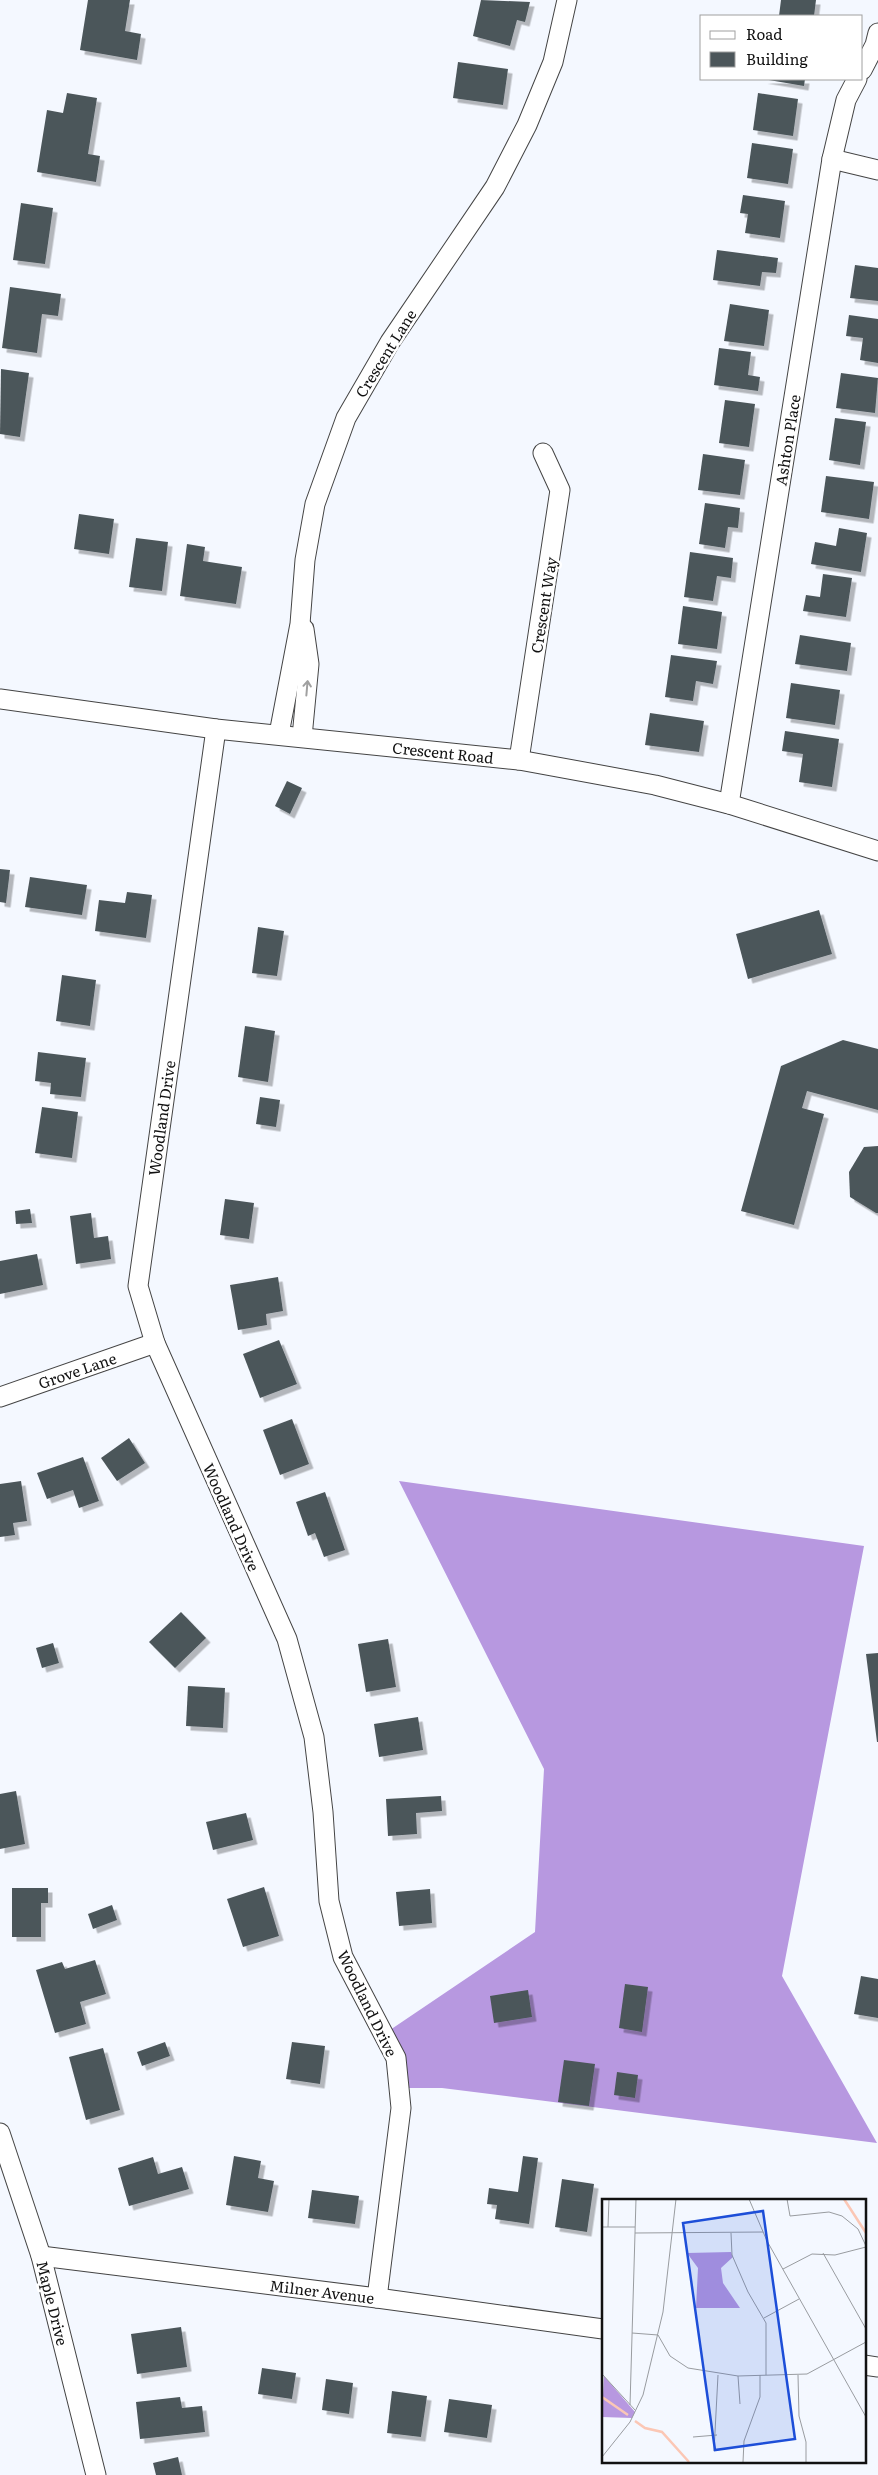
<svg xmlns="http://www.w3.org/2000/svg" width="878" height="2475" viewBox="0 0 878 2475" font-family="Literata,serif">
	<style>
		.forest { fill: #b798e0 }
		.building { fill: #4c565a; filter: url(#shadow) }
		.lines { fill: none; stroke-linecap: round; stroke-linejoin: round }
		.minor-casing { stroke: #444; stroke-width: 21 }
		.minor { stroke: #fff; stroke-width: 19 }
		.oneway { stroke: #a0a0a0 }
		.labels { text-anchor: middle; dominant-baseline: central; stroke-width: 5; stroke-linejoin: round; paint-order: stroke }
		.street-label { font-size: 15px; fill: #111; stroke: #fff }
		.inset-river { fill: none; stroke: #fbc7b5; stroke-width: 2.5 }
		.inset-road { fill: none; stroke: #999ca0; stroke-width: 1 }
		.view { fill: #1d4ed8; fill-opacity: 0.15; stroke: #1d4ed8; stroke-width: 2.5 }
		.inset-edge { fill: none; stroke: #111; stroke-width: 2.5 }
	</style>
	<defs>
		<filter id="shadow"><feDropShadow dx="4.5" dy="4.5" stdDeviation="0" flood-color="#0004"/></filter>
	</defs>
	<rect width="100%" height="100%" fill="#f4f8ff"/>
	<path class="forest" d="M399 1481 864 1546 782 1976 877 2143 442 2088H408L390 2030 535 1932 544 1769Z"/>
	<g class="building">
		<path d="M88 0H130L125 31 141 34 137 60 80 50Z"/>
		<path d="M481 0 530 2 525 22 517 20 510 46 473 36Z"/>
		<path d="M781 0H816L814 16H779Z"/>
		<path d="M458 62 508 69 503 105 453 98Z"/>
		<path d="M763 79H805L804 86Z"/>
		<path d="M67 93 97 98 88 154 100 156 96 182 37 172 47 110 63 113Z"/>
		<path d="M758 93 798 99 793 136 753 130Z"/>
		<path d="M752 143 793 149 788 184 747 178Z"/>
		<path d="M743 195 785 201 780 238 745 233 748 214 740 213Z"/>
		<path d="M21 203 53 208 45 264 13 260Z"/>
		<path d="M717 250 778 258 776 273 762 272 760 286 713 280Z"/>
		<path d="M855 265 878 268V301L850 298Z"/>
		<path d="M10 287 61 294 58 316 42 314 37 353 2 348Z"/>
		<path d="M730 304 769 310 764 346 724 341Z"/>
		<path d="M849 315 878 319V363L860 360 863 338 846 336Z"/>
		<path d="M719 348 751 352 748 375 760 377 758 391 714 385Z"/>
		<path d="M1 369 29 373 20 437 0 434Z"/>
		<path d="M841 373 878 378 875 413 836 408Z"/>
		<path d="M725 400 755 404 749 447 719 443Z"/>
		<path d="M835 418 866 422 860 465 829 460Z"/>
		<path d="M703 454 745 460 740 495 698 490Z"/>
		<path d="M826 476 874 482 869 519 821 512Z"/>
		<path d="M705 503 740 508 738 528 728 527 725 548 699 544Z"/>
		<path d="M79 514 114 519 109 554 74 549Z"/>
		<path d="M839 528 867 533 861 572 811 564 815 542 836 546Z"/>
		<path d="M136 538 168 542 162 591 129 587Z"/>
		<path d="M187 544 205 547 203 561 242 567 236 604 180 596Z"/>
		<path d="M690 552 733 558 731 578 717 576 713 601 684 597Z"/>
		<path d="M823 574 852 578 846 617 803 611 806 595 820 597Z"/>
		<path d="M683 606 722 612 717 649 678 644Z"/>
		<path d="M800 635 851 643 847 671 795 664Z"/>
		<path d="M671 655 717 661 713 684 696 681 693 701 665 697Z"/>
		<path d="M791 683 840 690 835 725 786 718Z"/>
		<path d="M650 713 704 721 699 752 645 745Z"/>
		<path d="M785 731 839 739 832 787 799 782 803 754 782 751Z"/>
		<path d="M287 781 302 788 290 814 275 806Z"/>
		<path d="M0 869 10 870 6 903 0 902Z"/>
		<path d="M30 877 87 885 82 915 25 907Z"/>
		<path d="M127 892 152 895 146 938 95 931 99 900 125 903Z"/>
		<path d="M819 910 832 954 748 979 736 934Z"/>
		<path d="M258 927 284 931 277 976 252 973Z"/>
		<path d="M62 975 96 980 90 1026 56 1021Z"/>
		<path d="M245 1026 275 1031 268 1082 238 1077Z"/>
		<path d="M843 1040 878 1049V1110L807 1091 802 1108 824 1114 794 1225 741 1211 781 1066Z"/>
		<path d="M38 1052 86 1058 81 1097 50 1094 51 1083 35 1081Z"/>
		<path d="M260 1097 280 1100 276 1127 256 1124Z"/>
		<path d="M42 1107 78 1112 72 1158 35 1153Z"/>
		<path d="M878 1146V1213H876L850 1197 849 1172 864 1147Z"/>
		<path d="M225 1199 254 1203 249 1239 220 1235Z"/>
		<path d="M30 1209 32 1223 16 1224 15 1211Z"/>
		<path d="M91 1213 94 1238 108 1236 111 1259 76 1264 70 1216Z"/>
		<path d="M37 1254 43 1285 0 1294V1261Z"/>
		<path d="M278 1277 283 1311 266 1314 267 1325 238 1330 230 1285Z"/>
		<path d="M279 1340 297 1384 260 1398 243 1354Z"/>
		<path d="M292 1419 309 1464 280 1475 263 1430Z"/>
		<path d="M129 1438 145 1463 117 1481 101 1458Z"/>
		<path d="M83 1457 99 1501 79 1508 73 1490 47 1499 37 1473Z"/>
		<path d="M21 1481 27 1521 13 1523 15 1535 0 1537V1484Z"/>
		<path d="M325 1492 345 1550 324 1557 315 1533 308 1536 296 1502Z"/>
		<path d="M181 1612 206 1638 175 1668 149 1642Z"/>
		<path d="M388 1639 396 1687 366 1692 358 1644Z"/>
		<path d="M53 1643 59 1663 42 1668 36 1648Z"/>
		<path d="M878 1653V1742H877L866 1654Z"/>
		<path d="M188 1686 225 1688 223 1728 186 1726Z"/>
		<path d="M418 1717 423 1750 379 1757 374 1724Z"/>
		<path d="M16 1791 25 1844 0 1849V1794Z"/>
		<path d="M441 1796 442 1811 416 1813 417 1834 388 1836 386 1799Z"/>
		<path d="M246 1813 253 1840 213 1850 206 1822Z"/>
		<path d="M264 1887 279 1936 243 1947 227 1899Z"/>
		<path d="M12 1888H48V1903H41V1937H12Z"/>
		<path d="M430 1889 432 1923 399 1926 396 1892Z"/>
		<path d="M112 1905 117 1920 93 1929 88 1914Z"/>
		<path d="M95 1960 106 1994 80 2002 86 2024 55 2033 36 1970 62 1962 65 1969Z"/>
		<path d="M861 1976 878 1979V2018L854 2014Z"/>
		<path d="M625 1984 648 1987 642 2032 619 2028Z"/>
		<path d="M528 1990 532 2017 494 2023 490 1996Z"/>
		<path d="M165 2042 170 2056 142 2066 137 2052Z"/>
		<path d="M292 2042 325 2046 320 2084 286 2079Z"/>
		<path d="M103 2048 120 2110 86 2120 69 2057Z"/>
		<path d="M564 2060 595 2064 589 2106 558 2102Z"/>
		<path d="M617 2072 638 2075 635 2098 614 2095Z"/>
		<path d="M234 2156 261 2161 258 2178 274 2181 268 2212 226 2205Z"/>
		<path d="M523 2156 538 2158 529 2224 495 2219 497 2205 487 2204 489 2188 518 2192Z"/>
		<path d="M153 2157 158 2174 182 2167 189 2189 129 2206 118 2168Z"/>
		<path d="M562 2179 594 2184 587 2232 555 2227Z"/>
		<path d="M312 2190 359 2196 355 2224 308 2218Z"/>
		<path d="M181 2327 187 2367 137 2374 131 2334Z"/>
		<path d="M262 2368 296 2373 292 2399 258 2394Z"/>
		<path d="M326 2379 353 2383 349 2414 322 2410Z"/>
		<path d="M392 2391 427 2396 421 2437 387 2433Z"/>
		<path d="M180 2397 182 2408 202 2406 205 2432 140 2439 136 2402Z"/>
		<path d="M449 2399 492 2405 487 2438 444 2432Z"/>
		<path d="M178 2457 182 2475H156L153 2463Z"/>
	</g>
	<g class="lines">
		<g class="minor-casing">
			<g id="minor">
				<path d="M862 70 875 45 878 33"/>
				<path d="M832 159 878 170"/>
				<path d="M0 699 216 729 519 760 655 785 729 804 878 851"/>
				<path d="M216 729 138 1286 155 1343 287 1639 314 1737 323 1812 329 1901 343 1957 396 2058 401 2108 377 2298"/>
				<path d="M279 734 300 624 305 560 315 504 346 418 390 342 495 187 527 125 553 62 567 0"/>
				<path d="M302 737 309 664 304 629"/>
				<path d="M519 760 560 490 543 453"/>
				<path d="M729 804 832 159 846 100 857 79"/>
				<path d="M0 1397 155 1343"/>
				<path d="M0 2133 41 2256 96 2475"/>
				<path d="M41 2256 377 2298 603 2329"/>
				<path d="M864 2365 878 2367"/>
			</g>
		</g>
		<use href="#minor" class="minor"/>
	</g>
	<defs><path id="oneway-shaft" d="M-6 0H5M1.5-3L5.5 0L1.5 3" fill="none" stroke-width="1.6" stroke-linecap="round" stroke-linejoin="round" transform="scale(1.25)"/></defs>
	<use class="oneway" href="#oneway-shaft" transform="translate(307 688) rotate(-85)"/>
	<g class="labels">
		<g class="street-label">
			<text transform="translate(385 353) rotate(-58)">Crescent Lane</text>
			<text transform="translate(787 440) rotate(-81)">Ashton Place</text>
			<text transform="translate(543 605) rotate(-81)">Crescent Way</text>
			<text transform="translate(443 752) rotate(6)">Crescent Road</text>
			<text transform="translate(161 1118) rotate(-82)">Woodland Drive</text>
			<text transform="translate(77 1370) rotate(-19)">Grove Lane</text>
			<text transform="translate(232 1517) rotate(66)">Woodland Drive</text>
			<text transform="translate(368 2003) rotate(64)">Woodland Drive</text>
			<text transform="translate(322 2291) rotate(7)">Milner Avenue</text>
			<text transform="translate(53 2303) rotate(76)">Maple Drive</text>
		</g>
	</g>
	<g transform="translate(602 2199)">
		<rect width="264" height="264" fill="#f4f8ff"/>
		<path d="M129 53 131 58 119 69 121 84 138 109H94L96 69 85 54ZM2 177 33 213 30 219 0 218Z" fill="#b798e0"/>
		<path class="inset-river" d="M242 0 264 34M0 198 26 216M33 222 43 229 60 233 87 263"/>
		<path class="inset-road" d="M147 0 165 42 264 218M185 0 188 17 227 13 240 17 256 30 264 47M0 28H33M6 28 7 0M33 34 161 33M129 34 130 56 146 93 164 124V176M221 54 264 130M181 70 210 55 233 56 264 48M162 119 197 100M30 134 56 136 68 157 86 169 136 177 205 175 264 143M0 175 33 211M196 176 197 217 204 243V263M136 177 138 205M28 206 34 0M91 238 115 236M112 252 116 176M0 258 28 223 41 196 61 113 74 0M141 263 142 242 158 198V176"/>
		<path class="view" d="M161 12 193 240 113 251 81 24Z"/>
		<rect width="264" height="264" class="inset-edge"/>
	</g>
	<rect x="700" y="15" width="162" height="65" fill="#ffffff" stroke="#a0a0a0"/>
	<rect x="710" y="31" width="25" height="8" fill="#ffffff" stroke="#a0a0a0"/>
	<text x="746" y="40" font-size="15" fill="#111111">Road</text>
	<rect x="710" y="52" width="25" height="15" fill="#4c565a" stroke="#a0a0a0"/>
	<text x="746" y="65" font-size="15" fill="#111111">Building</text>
</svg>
